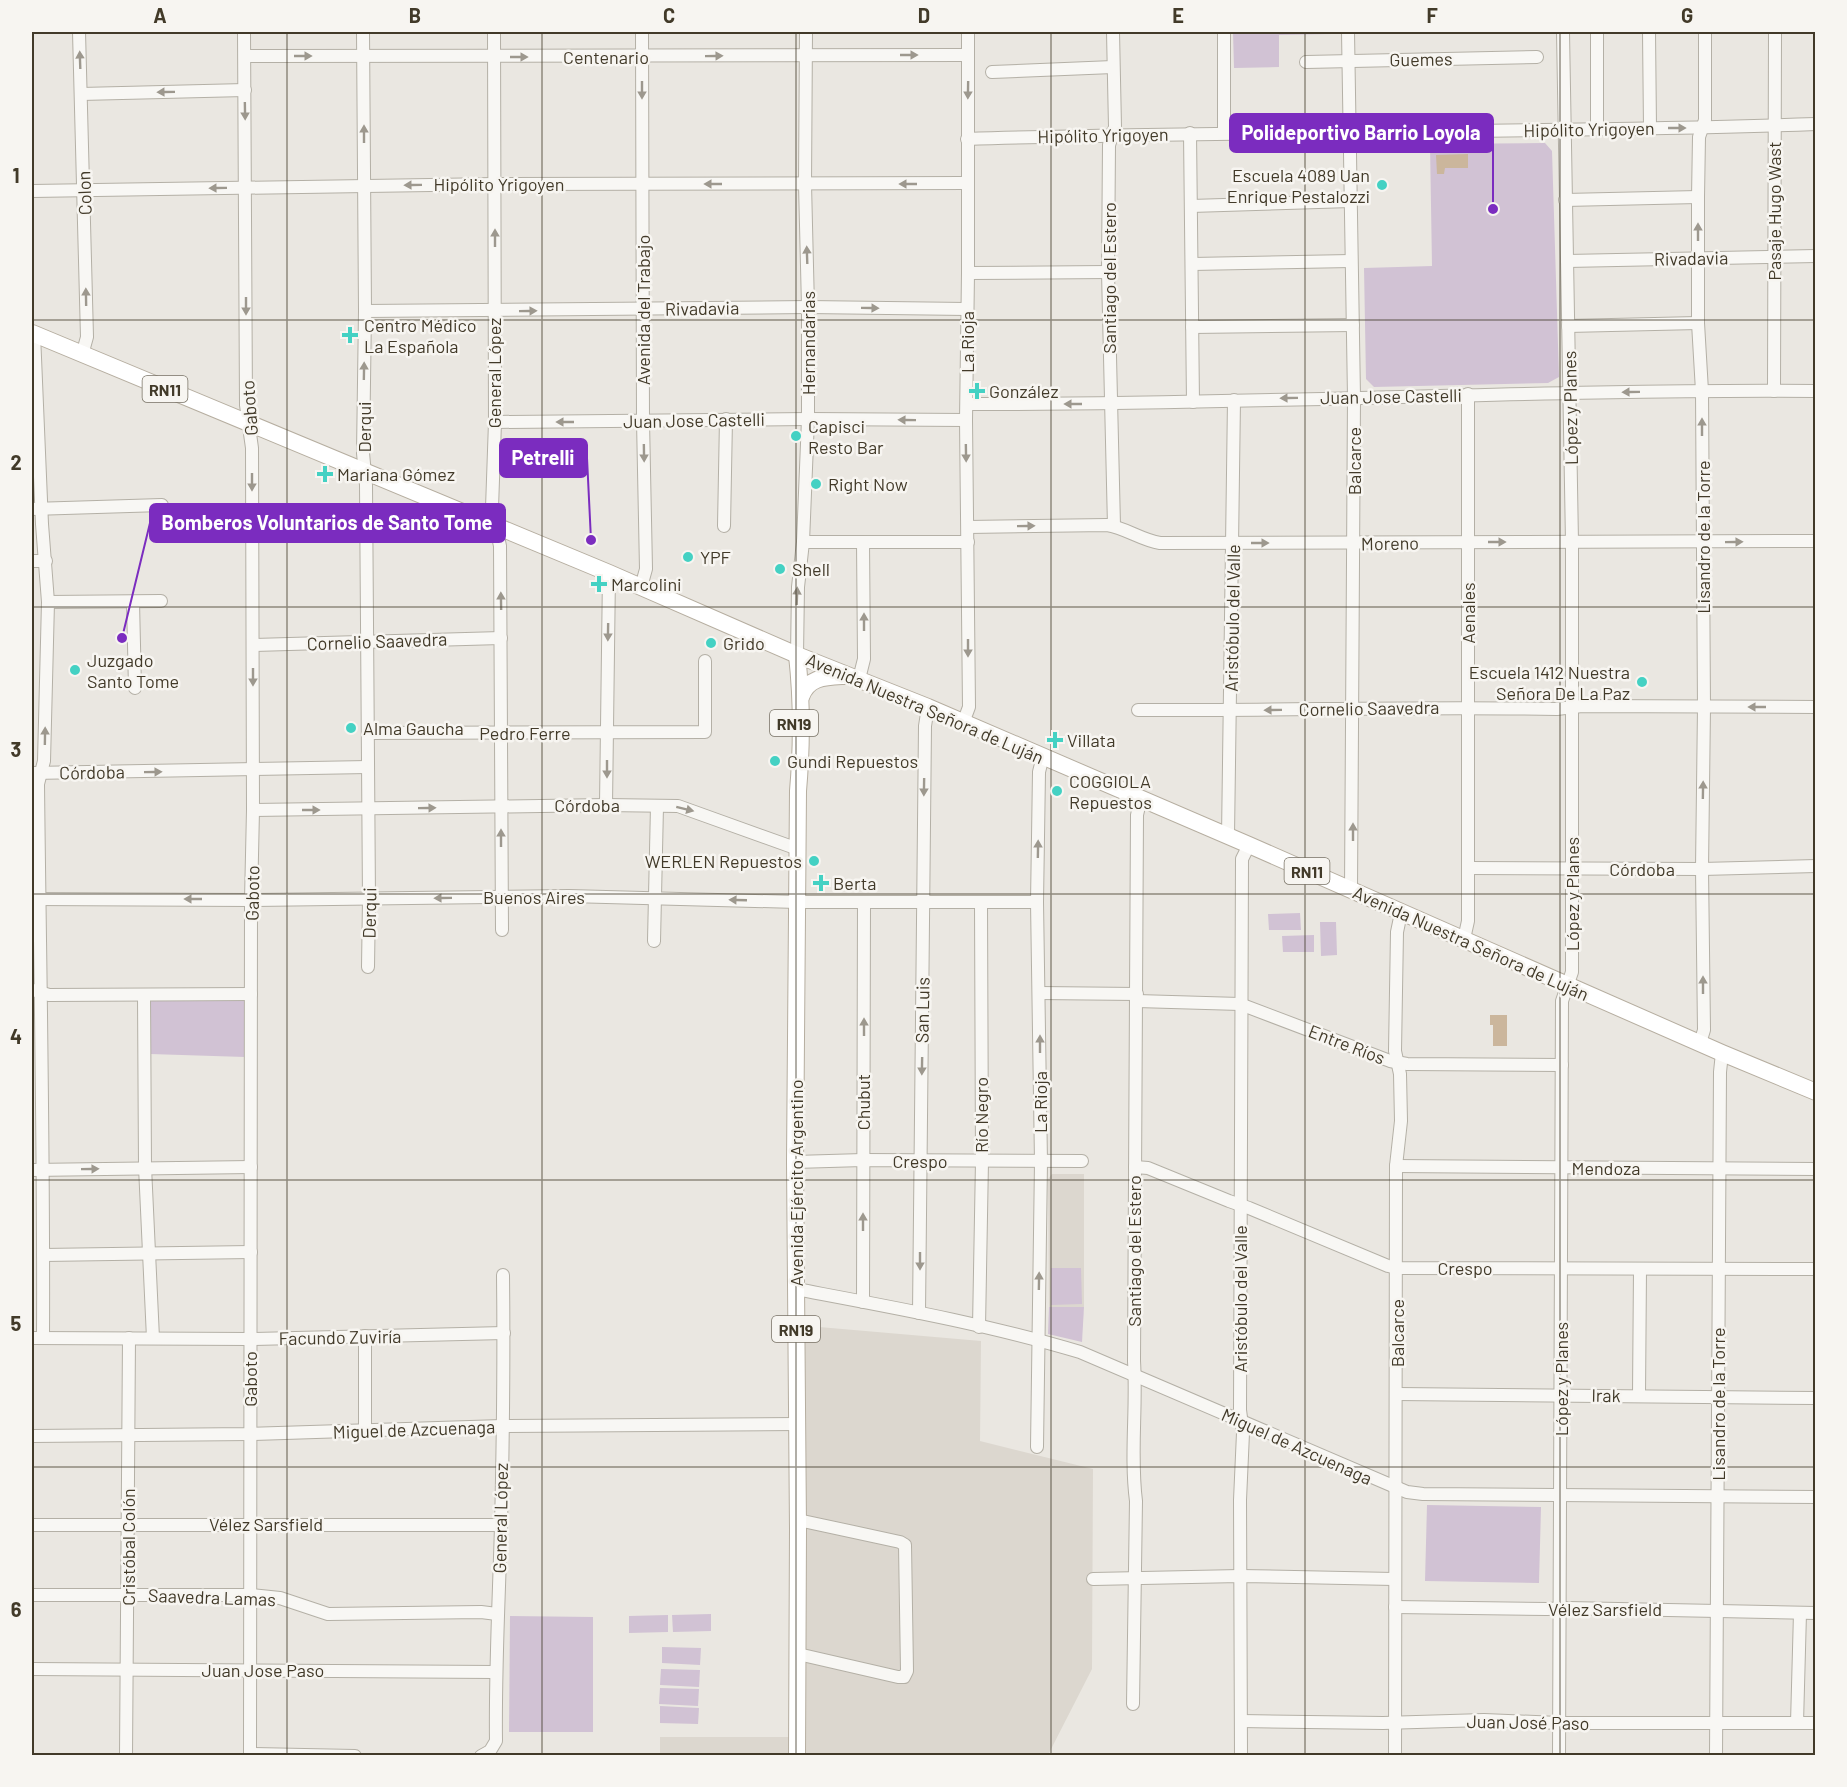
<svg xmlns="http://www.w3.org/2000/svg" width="1847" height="1787" viewBox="0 0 1847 1787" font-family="Barlow,sans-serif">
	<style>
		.built { fill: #dcd7cf }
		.green { fill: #d1c2d4 }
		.water { fill: #cbb69c }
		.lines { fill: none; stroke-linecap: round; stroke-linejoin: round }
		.minor-casing { stroke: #b4b0a6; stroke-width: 14 }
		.major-casing { stroke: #b6aea0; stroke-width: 18 }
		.minor { stroke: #f8f7f4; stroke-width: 12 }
		.major { stroke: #fff; stroke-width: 16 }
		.oneway { fill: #9d988e }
		.grid { fill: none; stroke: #423a29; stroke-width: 1.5; stroke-opacity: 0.55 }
		.poi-dot { fill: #44d1c3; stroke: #f7f5f1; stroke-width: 2 }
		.labels { text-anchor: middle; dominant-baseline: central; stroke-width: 5; stroke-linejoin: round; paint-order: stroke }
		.shield { fill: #f7f5f1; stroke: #787265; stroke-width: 1.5 }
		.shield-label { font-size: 16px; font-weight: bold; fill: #423a29 }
		.street-label { font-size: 18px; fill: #423a29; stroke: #f7f5f1 }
		.poi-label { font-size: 18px; fill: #423a29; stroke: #f7f5f1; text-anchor: start }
		.leader { fill: none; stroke: #7b2cbf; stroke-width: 2 }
		.callout-dot { fill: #7b2cbf; stroke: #f7f5f1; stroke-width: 2 }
		.callout { fill: #7b2cbf; stroke: #7b2cbf; stroke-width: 2 }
		.callout-label { font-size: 20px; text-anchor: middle; font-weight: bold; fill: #fff }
		.neatline { fill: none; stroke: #423a29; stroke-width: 2 }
		.grid-label { font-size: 20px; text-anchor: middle; font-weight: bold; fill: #423a29 }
	</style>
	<rect width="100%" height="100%" fill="#eae7e1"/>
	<g class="built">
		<path d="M1052 1174H1084V1307H1049L1048 1179Z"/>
		<path d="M796 1325 981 1341 980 1441 1093 1469 1092 1669 1048 1755 660 1756V1737H797Z"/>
	</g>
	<g class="green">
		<path d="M1233 32H1332V34L1279 35V67L1234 68Z"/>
		<path d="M1545 143 1552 151 1559 377 1548 383 1374 387 1366 379 1364 268 1432 266 1430 144Z"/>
		<path d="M1300 913 1301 930H1269L1268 914Z"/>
		<path d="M1320 922H1336L1337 955 1321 956Z"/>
		<path d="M1314 935V952H1283L1282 936Z"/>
		<path d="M246 998 245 1057 150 1054 149 999Z"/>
		<path d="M1051 1268H1081L1082 1304 1051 1305Z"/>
		<path d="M1049 1307H1084L1082 1342 1048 1334Z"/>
		<path d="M1427 1505 1541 1507 1539 1583 1425 1581Z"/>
		<path d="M711 1614V1631L673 1632 672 1615Z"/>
		<path d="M668 1615V1632L629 1633V1616Z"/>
		<path d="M510 1616 593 1617V1732H509Z"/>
		<path d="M662 1647 701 1648 700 1665 662 1663Z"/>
		<path d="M661 1669 700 1670 699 1687 660 1685Z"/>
		<path d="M660 1688 699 1689 698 1706 659 1704Z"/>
		<path d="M660 1706 699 1708 698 1724 660 1723Z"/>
	</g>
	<g class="water">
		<path d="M1468 154V168H1445L1444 174H1437L1436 155Z"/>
		<path d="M1490 1015H1507V1046H1493V1025H1490Z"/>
	</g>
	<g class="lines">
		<g class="minor-casing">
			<g id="minor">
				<path d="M79 32 87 337 82 355"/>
				<path d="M244 32 246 405 252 448 253 810 251 900 250 1756"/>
				<path d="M363 32 365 311 363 453 366 485 369 899 368 967"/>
				<path d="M494 32 495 422 492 508 500 546 502 930"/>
				<path d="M1113 32 1115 127 1109 145 1108 272 1114 526"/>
				<path d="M1224 32V133"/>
				<path d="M1348 32 1354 397 1351 890"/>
				<path d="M1597 32V129"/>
				<path d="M1649 32 1650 128"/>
				<path d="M245 56 968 55"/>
				<path d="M1306 62 1537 57"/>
				<path d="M992 72 1113 67"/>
				<path d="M81 94 245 90"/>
				<path d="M1190 133 1193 402"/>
				<path d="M967 139C1250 130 1533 134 1816 124"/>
				<path d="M32 191 495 184 967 183"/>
				<path d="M1565 200 1698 197"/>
				<path d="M1191 206 1351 201"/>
				<path d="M1567 261 1816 256"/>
				<path d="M1192 264 1351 261"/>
				<path d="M968 273 1108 272"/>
				<path d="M365 311 808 307 967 309"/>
				<path d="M1568 326 1698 323"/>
				<path d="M1192 327 1353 325"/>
				<path d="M34 334 42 524 48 602 44 761 38 784C40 968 44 1153 43 1338"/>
				<path d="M1774 391 1775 32"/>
				<path d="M967 404C1250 405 1533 389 1816 391"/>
				<path d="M495 422 808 419 966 420"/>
				<path d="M32 509 162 505"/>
				<path d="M724 526 726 419"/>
				<path d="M968 527 1107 525C1126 528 1141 540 1160 543L1816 541"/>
				<path d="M803 542H968"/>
				<path d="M32 561H46"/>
				<path d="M641 587 646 569 643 421 642 32"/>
				<path d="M48 602 161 601"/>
				<path d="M133 602 135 688"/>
				<path d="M253 645 501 638"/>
				<path d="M797 655 798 587 803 542 808 419V307L805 184 806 32"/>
				<path d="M859 679 864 659 863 542"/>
				<path d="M1138 710C1278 711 1417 706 1557 709L1582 706 1816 707"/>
				<path d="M963 723 969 707 966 420 968 273V32"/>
				<path d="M368 733 705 732V661"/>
				<path d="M32 773 368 767"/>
				<path d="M606 805 609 573"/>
				<path d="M253 810 606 805 678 806 798 849"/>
				<path d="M1228 836 1234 400"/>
				<path d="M1468 868 1702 869 1816 866"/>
				<path d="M32 899 251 900 569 896 797 902H1037"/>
				<path d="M1464 939 1468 921V394"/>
				<path d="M654 941 657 806"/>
				<path d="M33 990 49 995 251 994"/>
				<path d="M1039 993 1137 994"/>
				<path d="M144 995 145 1167 153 1338"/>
				<path d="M1137 1001 1240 1004 1390 1061 1407 1064 1562 1065"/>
				<path d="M1700 1043 1704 1030 1702 869 1704 707 1702 391 1698 323V197L1699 137 1705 120V32"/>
				<path d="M795 1162 863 1160 1082 1161"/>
				<path d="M1396 1166 1816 1169"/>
				<path d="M1135 1167 1148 1168 1229 1201 1249 1208 1388 1266 1397 1268 1816 1269"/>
				<path d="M32 1170 251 1167"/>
				<path d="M43 1255 251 1252"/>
				<path d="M796 1289C891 1307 987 1324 1080 1352L1407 1492 1423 1494 1816 1497"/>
				<path d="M863 1302 864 902"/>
				<path d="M919 1313 925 726 928 707"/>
				<path d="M979 1327 982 1161 981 903"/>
				<path d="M365 1336V1431"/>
				<path d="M32 1338 250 1339 504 1333"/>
				<path d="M1397 1394 1816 1398"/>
				<path d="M1639 1395 1640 1270"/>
				<path d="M32 1436 250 1434 502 1426 797 1424"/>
				<path d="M1037 1447 1041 1162 1037 902 1039 772 1043 756"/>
				<path d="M798 1520 900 1542 905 1545 907 1671 904 1677H898L798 1654"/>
				<path d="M32 1525H501"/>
				<path d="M1093 1579 1240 1576 1394 1579"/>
				<path d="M32 1595H250L280 1598 328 1614 481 1612 497 1614"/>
				<path d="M1395 1607 1547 1609 1568 1608 1816 1613"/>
				<path d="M32 1669 495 1672"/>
				<path d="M1133 1704 1136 1501C1130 1455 1137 1408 1134 1361L1137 815 1141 798"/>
				<path d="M1241 1721 1383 1723 1484 1720 1559 1723H1816"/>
				<path d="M1797 1723 1800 1613"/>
				<path d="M250 1754 355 1756"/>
				<path d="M126 1756 129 1338"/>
				<path d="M481 1756 490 1751 496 1741C495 1669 499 1598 501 1526 503 1442 504 1358 503 1275"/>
				<path d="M1241 1756 1240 1500 1243 1433 1240 1410 1242 859 1249 845"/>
				<path d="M1395 1756 1396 1166 1401 1121 1400 1074 1395 1051 1397 932 1401 913"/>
				<path d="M1559 1756 1562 1001 1572 972V542L1563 32"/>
				<path d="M1716 1756 1720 1072 1722 1053"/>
			</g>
		</g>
		<g class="major-casing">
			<g id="major">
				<path d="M32 333 609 573 797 655 928 707 1249 845 1722 1053 1816 1092"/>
				<path d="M797 655C802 700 802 745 798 791L795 1162 798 1529 797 1756"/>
				<path d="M801 697C808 677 825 677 844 676"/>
			</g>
		</g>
		<use href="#minor" class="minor"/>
		<use href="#major" class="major"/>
	</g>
	<defs><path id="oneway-solid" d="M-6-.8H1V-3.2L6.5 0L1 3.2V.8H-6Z" transform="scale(1.5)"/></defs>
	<g class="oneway">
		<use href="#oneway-solid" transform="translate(909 55)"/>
		<use href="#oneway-solid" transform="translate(303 56)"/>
		<use href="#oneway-solid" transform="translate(714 56) rotate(-1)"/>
		<use href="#oneway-solid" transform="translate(519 57)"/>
		<use href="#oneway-solid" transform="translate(80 60) rotate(-92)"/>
		<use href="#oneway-solid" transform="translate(642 90) rotate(90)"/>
		<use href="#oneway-solid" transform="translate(968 90) rotate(91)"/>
		<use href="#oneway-solid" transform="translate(166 92) rotate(179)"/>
		<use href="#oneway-solid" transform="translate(245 111) rotate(89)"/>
		<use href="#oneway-solid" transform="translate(1677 128)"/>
		<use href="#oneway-solid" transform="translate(364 134) rotate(-90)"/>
		<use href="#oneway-solid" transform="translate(713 184) rotate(-180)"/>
		<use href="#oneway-solid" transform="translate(908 184) rotate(180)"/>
		<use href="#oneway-solid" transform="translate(413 185) rotate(179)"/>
		<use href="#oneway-solid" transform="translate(218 188) rotate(179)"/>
		<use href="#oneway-solid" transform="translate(1698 232) rotate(-90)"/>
		<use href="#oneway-solid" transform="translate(495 238) rotate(-90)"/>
		<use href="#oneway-solid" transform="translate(807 255) rotate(-92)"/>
		<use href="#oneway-solid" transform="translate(86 297) rotate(-91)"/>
		<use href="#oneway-solid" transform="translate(246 306) rotate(90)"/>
		<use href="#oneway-solid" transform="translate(870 308) rotate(1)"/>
		<use href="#oneway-solid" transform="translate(528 311) rotate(-1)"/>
		<use href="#oneway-solid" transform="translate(364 371) rotate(-89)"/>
		<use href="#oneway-solid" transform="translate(1631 392) rotate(179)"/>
		<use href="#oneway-solid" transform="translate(1289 398) rotate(179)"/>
		<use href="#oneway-solid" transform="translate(1073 404) rotate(-180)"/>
		<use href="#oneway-solid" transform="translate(907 420) rotate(-179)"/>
		<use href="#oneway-solid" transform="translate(565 422) rotate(180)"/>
		<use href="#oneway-solid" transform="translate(1702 427) rotate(-90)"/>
		<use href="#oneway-solid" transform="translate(644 453) rotate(89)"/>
		<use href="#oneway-solid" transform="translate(966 453) rotate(89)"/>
		<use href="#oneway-solid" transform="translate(252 482) rotate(90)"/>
		<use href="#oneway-solid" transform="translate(1026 526) rotate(-1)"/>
		<use href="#oneway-solid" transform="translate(1497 542)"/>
		<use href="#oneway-solid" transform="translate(1734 542) rotate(-1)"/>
		<use href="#oneway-solid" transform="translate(1260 543)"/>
		<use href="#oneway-solid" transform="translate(797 596) rotate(-88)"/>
		<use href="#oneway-solid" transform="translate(501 601) rotate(-91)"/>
		<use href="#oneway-solid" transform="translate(864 622) rotate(-90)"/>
		<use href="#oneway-solid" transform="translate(608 632) rotate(91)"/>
		<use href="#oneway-solid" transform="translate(968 648) rotate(90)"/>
		<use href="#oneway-solid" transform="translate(253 677) rotate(90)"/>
		<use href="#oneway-solid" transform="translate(1757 707) rotate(180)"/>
		<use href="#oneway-solid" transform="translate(1273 710) rotate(179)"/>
		<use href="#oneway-solid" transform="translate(45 736) rotate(-89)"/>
		<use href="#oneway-solid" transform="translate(607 769) rotate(90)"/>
		<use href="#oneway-solid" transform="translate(153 772) rotate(-1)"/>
		<use href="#oneway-solid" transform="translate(924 787) rotate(91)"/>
		<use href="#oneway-solid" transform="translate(1703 790) rotate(-89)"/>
		<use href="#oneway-solid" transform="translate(427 808) rotate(-1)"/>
		<use href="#oneway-solid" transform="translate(685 809) rotate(14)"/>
		<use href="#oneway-solid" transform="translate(311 810)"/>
		<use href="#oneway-solid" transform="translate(1353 832) rotate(-90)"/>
		<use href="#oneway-solid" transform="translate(501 838) rotate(-90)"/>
		<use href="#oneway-solid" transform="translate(1038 849) rotate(-89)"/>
		<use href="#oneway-solid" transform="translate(443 898) rotate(179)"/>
		<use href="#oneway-solid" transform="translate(193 899) rotate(-180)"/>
		<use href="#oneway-solid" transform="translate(738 900) rotate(-178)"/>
		<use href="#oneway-solid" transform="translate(1703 985) rotate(-90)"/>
		<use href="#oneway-solid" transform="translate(864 1027) rotate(-90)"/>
		<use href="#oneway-solid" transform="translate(1040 1044) rotate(-90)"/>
		<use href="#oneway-solid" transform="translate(922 1066) rotate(91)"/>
		<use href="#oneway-solid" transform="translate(90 1169) rotate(-1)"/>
		<use href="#oneway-solid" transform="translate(863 1222) rotate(-90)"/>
		<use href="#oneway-solid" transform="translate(920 1261) rotate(90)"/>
		<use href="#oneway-solid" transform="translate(1039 1281) rotate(-89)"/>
	</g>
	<path class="grid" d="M287 32V1756M542 32V1756M796 32V1756M1051 32V1756M1305 32V1756M1560 32V1756M32 320H1816M32 607H1816M32 894H1816M32 1180H1816M32 1467H1816"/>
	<g class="poi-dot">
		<circle cx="1382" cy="185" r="6"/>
		<path d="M347 326h6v6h6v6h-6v6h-6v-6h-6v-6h6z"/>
		<path d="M974 382h6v6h6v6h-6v6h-6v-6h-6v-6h6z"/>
		<circle cx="796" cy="436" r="6"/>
		<path d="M322 465h6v6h6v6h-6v6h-6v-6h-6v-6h6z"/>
		<circle cx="816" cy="484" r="6"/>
		<circle cx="688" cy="557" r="6"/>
		<circle cx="780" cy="569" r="6"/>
		<path d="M596 575h6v6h6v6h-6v6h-6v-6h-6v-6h6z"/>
		<circle cx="711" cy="643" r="6"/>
		<circle cx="75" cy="670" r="6"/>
		<circle cx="1642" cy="682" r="6"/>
		<circle cx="351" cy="728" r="6"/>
		<path d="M1052 731h6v6h6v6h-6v6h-6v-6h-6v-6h6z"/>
		<circle cx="775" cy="761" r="6"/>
		<circle cx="1057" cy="791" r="6"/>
		<circle cx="814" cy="861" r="6"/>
		<path d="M818 874h6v6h6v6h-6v6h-6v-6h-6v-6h6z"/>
	</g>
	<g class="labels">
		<g class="shield">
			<rect x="142.5" y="376" width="45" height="26" rx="4.5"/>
			<rect x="770" y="710" width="48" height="26" rx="4.5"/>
			<rect x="1284.5" y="858" width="45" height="26" rx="4.5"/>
			<rect x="772" y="1316" width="48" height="26" rx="4.5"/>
		</g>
		<g class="shield-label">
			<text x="165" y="389">RN11</text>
			<text x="794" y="723">RN19</text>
			<text x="1307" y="871">RN11</text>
			<text x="796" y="1329">RN19</text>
		</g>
		<g class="street-label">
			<text x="606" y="57">Centenario</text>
			<text transform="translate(1421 59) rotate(-1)">Guemes</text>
			<text transform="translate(1589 129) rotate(-1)">Hipólito Yrigoyen</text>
			<text transform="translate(1103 135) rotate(-1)">Hipólito Yrigoyen</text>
			<text x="499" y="184">Hipólito Yrigoyen</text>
			<text transform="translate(84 193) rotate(-92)">Colon</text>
			<text transform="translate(1774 211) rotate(-90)">Pasaje Hugo Wast</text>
			<text transform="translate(1691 258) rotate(-1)">Rivadavia</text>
			<text transform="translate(1109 278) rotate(-90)">Santiago del Estero</text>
			<text transform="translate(702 308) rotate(-1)">Rivadavia</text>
			<text transform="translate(643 310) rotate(-90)">Avenida del Trabajo</text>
			<text transform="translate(967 342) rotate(-90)">La Rioja</text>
			<text transform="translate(808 343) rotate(-90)">Hernandarias</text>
			<text transform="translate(494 373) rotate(-90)">General López</text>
			<text transform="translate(1391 396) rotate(-1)">Juan Jose Castelli</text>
			<text transform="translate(249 408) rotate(-94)">Gaboto</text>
			<text transform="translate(1570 408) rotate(-91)">López y Planes</text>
			<text transform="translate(694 420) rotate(-1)">Juan Jose Castelli</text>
			<text transform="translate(364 427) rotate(-90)">Derqui</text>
			<text transform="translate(1354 461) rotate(-90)">Balcarce</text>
			<text transform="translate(1703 537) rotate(-90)">Lisandro de la Torre</text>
			<text transform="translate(1390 543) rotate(-1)">Moreno</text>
			<text transform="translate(1468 613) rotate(-90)">Aenales</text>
			<text transform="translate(1232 618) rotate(-89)">Aristóbulo del Valle</text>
			<text transform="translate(377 641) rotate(-2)">Cornelio Saavedra</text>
			<text transform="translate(925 708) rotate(23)">Avenida Nuestra Señora de Luján</text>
			<text transform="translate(1369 708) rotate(-1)">Cornelio Saavedra</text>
			<text x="525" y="733">Pedro Ferre</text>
			<text transform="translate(92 772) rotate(-1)">Córdoba</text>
			<text x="587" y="805">Córdoba</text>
			<text x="1642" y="869">Córdoba</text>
			<text transform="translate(252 893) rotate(-89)">Gaboto</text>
			<text transform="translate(1572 894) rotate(-90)">López y Planes</text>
			<text x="534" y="897">Buenos Aires</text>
			<text transform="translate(369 913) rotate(-89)">Derqui</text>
			<text transform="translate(1471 943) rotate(24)">Avenida Nuestra Señora de Luján</text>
			<text transform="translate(922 1010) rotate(-89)">San Luis</text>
			<text transform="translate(1347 1044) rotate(21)">Entre Ríos</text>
			<text transform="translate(863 1102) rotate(-90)">Chubut</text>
			<text transform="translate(1040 1102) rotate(-90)">La Rioja</text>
			<text transform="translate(981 1115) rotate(-90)">Río Negro</text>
			<text x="920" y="1161">Crespo</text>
			<text x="1606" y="1168">Mendoza</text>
			<text transform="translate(796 1183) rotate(-90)">Avenida Ejército Argentino</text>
			<text transform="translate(1134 1251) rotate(-90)">Santiago del Estero</text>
			<text x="1465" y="1268">Crespo</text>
			<text transform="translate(1240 1299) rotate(-90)">Aristóbulo del Valle</text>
			<text transform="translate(1397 1333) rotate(-90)">Balcarce</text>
			<text transform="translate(340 1337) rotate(-1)">Facundo Zuviría</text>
			<text transform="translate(250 1379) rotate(-90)">Gaboto</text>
			<text transform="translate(1561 1379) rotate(-90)">López y Planes</text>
			<text transform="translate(1606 1395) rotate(1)">Irak</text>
			<text transform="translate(1718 1404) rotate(-90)">Lisandro de la Torre</text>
			<text transform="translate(414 1429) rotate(-2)">Miguel de Azcuenaga</text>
			<text transform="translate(1297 1446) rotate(24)">Miguel de Azcuenaga</text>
			<text transform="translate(500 1518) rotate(-89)">General López</text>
			<text x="266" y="1524">Vélez Sarsfield</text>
			<text transform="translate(128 1547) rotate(-90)">Cristóbal Colón</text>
			<text transform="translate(212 1597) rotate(2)">Saavedra Lamas</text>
			<text x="1605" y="1609">Vélez Sarsfield</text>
			<text x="263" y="1670">Juan Jose Paso</text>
			<text transform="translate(1528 1722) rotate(1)">Juan José Paso</text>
		</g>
		<g class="poi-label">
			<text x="1370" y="175" text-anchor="end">Escuela 4089 Uan<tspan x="1370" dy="21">Enrique Pestalozzi</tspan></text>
			<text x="364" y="325">Centro Médico<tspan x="364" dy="21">La Española</tspan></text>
			<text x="989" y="391">González</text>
			<text x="808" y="426">Capisci<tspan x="808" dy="21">Resto Bar</tspan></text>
			<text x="337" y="474">Mariana Gómez</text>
			<text x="828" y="484">Right Now</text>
			<text x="700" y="557">YPF</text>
			<text x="792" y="569">Shell</text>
			<text x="611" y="584">Marcolini</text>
			<text x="723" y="643">Grido</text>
			<text x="87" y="660">Juzgado<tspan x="87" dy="21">Santo Tome</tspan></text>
			<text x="1630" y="672" text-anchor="end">Escuela 1412 Nuestra<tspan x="1630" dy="21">Señora De La Paz</tspan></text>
			<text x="363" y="728">Alma Gaucha</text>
			<text x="1067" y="740">Villata</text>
			<text x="787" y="761">Gundi Repuestos</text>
			<text x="1069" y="781">COGGIOLA<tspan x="1069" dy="21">Repuestos</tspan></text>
			<text x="802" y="861" text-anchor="end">WERLEN Repuestos</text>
			<text x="833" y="883">Berta</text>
		</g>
	</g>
	<path class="leader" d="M1493 209L1493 133M591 540L587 458M122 638L150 523"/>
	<g class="callout-dot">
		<circle cx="1493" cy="209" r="6"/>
		<circle cx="591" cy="540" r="6"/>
		<circle cx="122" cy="638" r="6"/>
	</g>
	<g class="callout">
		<rect x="1230" y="114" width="263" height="38" rx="6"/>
		<rect x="500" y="439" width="87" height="38" rx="6"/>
		<rect x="150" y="504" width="355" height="38" rx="6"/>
	</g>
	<g class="callout-label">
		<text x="1361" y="140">Polideportivo Barrio Loyola</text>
		<text x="543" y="465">Petrelli</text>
		<text x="327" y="530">Bomberos Voluntarios de Santo Tome</text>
	</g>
	<rect width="1847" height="1787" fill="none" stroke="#f7f5f1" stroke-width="66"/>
	<rect x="33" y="33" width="1781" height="1721" class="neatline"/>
	<g class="grid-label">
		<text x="160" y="23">A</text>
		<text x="415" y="23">B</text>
		<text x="669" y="23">C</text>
		<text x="924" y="23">D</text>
		<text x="1178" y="23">E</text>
		<text x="1432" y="23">F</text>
		<text x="1687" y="23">G</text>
		<text x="16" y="183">1</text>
		<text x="16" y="470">2</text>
		<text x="16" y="757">3</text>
		<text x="16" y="1044">4</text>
		<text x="16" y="1331">5</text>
		<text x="16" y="1617">6</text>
	</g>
</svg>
